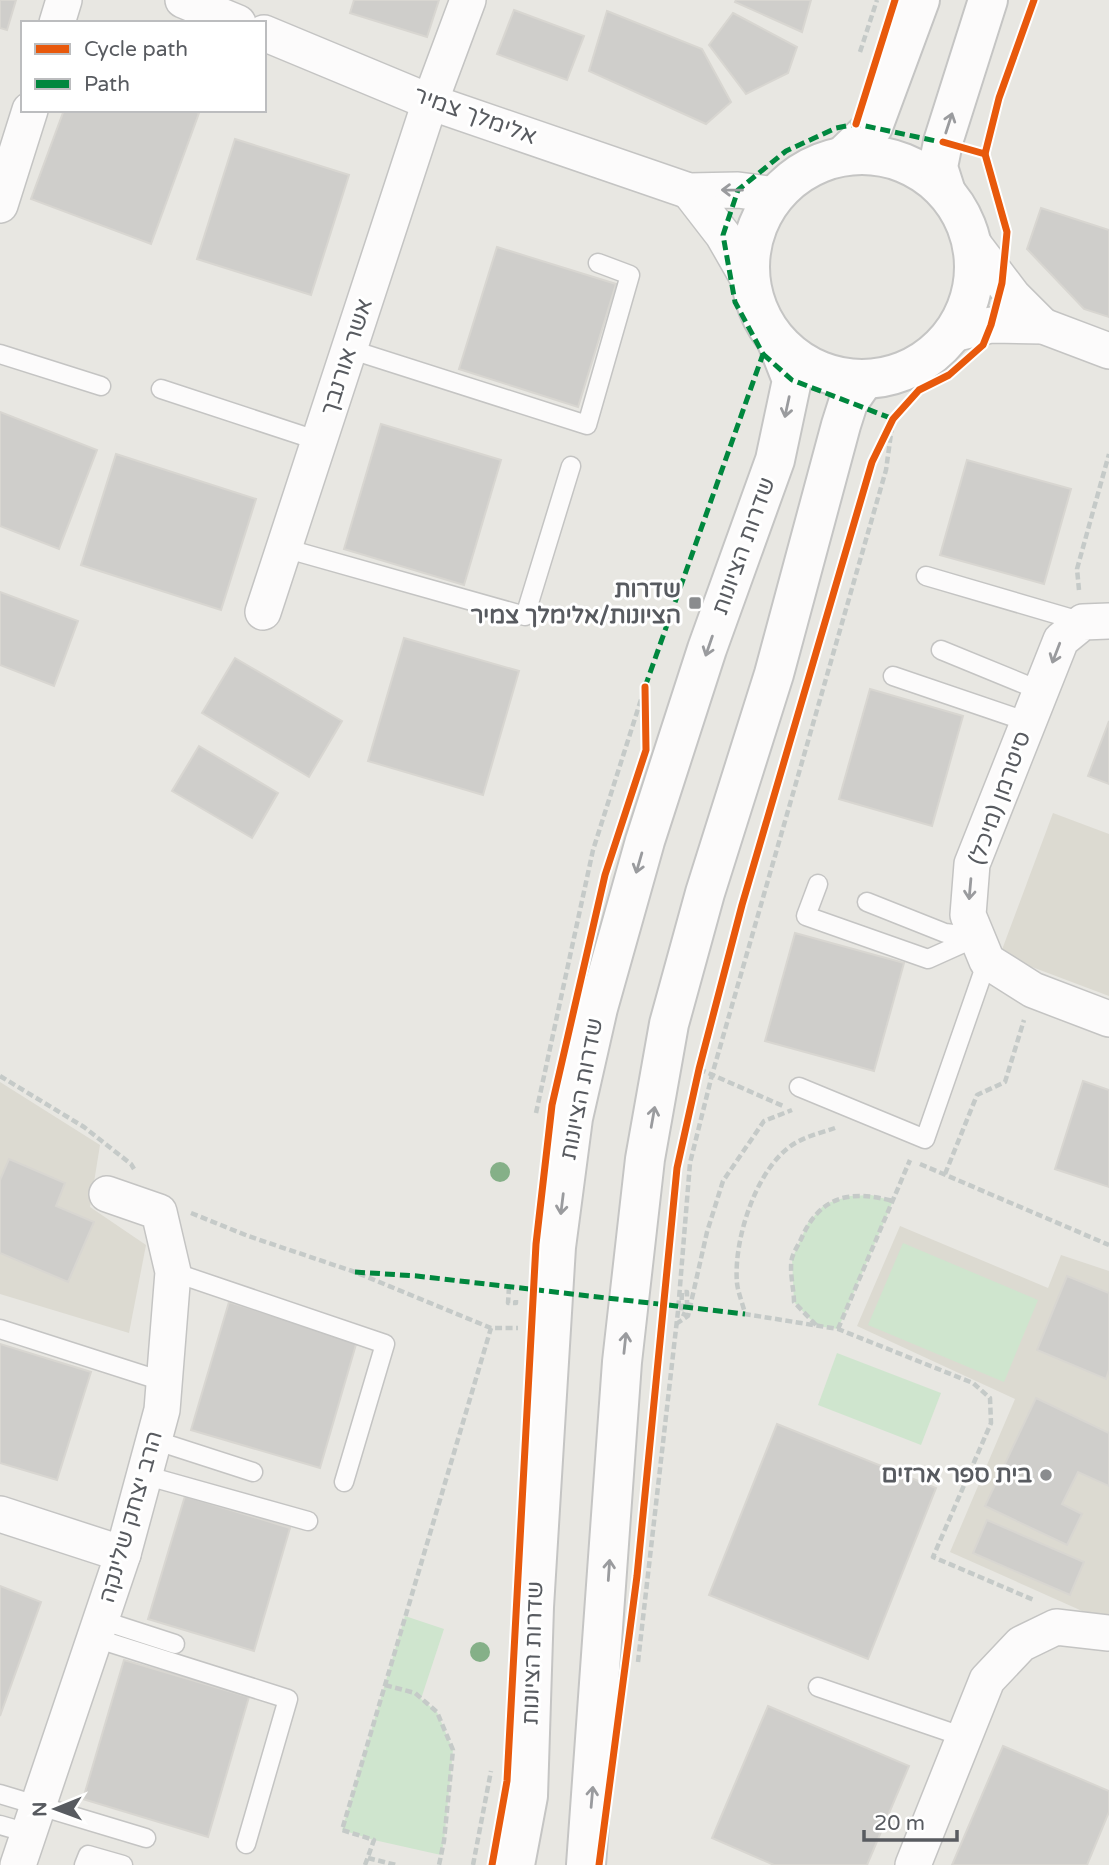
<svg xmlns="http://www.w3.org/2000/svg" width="1109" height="1865" viewBox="0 0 1109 1865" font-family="'Varela Round','Noto Sans Hebrew',sans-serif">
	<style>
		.education { fill: #dcdad1 }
		.park { fill: #cfe5ce }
		.building { fill: #cfcecb; stroke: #d8d6d1; stroke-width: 2 }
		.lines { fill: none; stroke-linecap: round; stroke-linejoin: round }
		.lane-casing { stroke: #c4c4c3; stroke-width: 21 }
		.street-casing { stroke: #c4c4c3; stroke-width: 38 }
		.secondary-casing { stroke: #c5c5c4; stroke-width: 42 }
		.path { stroke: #c5cac8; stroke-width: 4.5; stroke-dasharray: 7 3.5; stroke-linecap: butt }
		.lane { stroke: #fcfbfb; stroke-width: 18 }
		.street { stroke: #fcfbfb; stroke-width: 35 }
		.secondary { stroke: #fcfbfb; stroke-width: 38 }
		.quiet { stroke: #00873e; stroke-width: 5; stroke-dasharray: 10 5; stroke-linecap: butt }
		.cycleway-casing { stroke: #fff; stroke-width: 11 }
		.cycleway { stroke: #e8590c; stroke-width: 7 }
		.tree { fill: #85b088 }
		.oneway { stroke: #9a9b9e }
		.poi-dot { fill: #8a8c8e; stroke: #fff; stroke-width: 2.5 }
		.labels { text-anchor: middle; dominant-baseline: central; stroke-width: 6; stroke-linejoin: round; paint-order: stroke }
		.street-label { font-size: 23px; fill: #585b60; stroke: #fff }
		.poi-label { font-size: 23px; font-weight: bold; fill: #585b60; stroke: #fff; text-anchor: end }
	</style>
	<rect width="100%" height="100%" fill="#e8e7e2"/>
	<g class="education">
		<path d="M1053 813 1109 834V996L1000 955Z"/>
		<path d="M0 1082 100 1145 90 1207 146 1245 129 1333 0 1294Z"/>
		<path d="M900 1226 1048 1288 1061 1255 1109 1271V1623L950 1552 1015 1399 857 1326Z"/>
	</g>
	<g class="park">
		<path d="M871 1195 893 1201 838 1329 817 1326 794 1302 792 1259 808 1223 825 1204 850 1196Z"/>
		<path d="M903 1243 1038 1300 1004 1382 868 1325Z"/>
		<path d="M837 1353 941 1393 921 1445 818 1405Z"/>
		<path d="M405 1616 444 1629 421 1699 437 1712 453 1750 444 1841 441 1855 374 1840 342 1830Z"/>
	</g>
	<g class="building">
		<path d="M0 0H16L7 30 0 28Z"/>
		<path d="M354 0H439L427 37 350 13Z"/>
		<path d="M736 0H811L802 32 735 2Z"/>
		<path d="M514 10 584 36 567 80 497 54Z"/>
		<path d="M607 11 702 49 731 102 706 124 589 71Z"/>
		<path d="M733 13 797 47 788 73 746 94 709 45Z"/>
		<path d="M64 110H191L199 113 151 244 31 199Z"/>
		<path d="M235 139 349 175 311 295 197 259Z"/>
		<path d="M1041 208 1109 230V317L1084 309 1027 249Z"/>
		<path d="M497 247 616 284 578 407 459 369Z"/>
		<path d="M0 412 97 450 59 549 0 526Z"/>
		<path d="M381 424 501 460 464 585 344 549Z"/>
		<path d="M116 454 256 499 221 610 81 565Z"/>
		<path d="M967 460 1071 489 1044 584 940 555Z"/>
		<path d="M0 592 78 621 54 686 0 665Z"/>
		<path d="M404 638 519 671 483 795 368 761Z"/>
		<path d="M235 658 342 721 309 777 202 713Z"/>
		<path d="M870 689 963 716 932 826 839 799Z"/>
		<path d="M1109 721V784L1088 776Z"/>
		<path d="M199 746 278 793 252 838 172 791Z"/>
		<path d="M795 933 904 963 874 1071 765 1041Z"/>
		<path d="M1083 1081 1109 1090V1187L1055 1169Z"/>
		<path d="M9 1159 65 1183 56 1206 94 1222 68 1282 0 1253V1180Z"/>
		<path d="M1067 1276 1109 1293V1370L1106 1379 1037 1350Z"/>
		<path d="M229 1302 357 1341 320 1468 191 1430Z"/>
		<path d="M0 1344 91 1372 57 1480 0 1463Z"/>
		<path d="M1036 1398 1109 1433V1486L1078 1472 1062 1504 1082 1514 1067 1545 985 1506Z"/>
		<path d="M777 1424 936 1488 868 1659 709 1595Z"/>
		<path d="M185 1496 290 1528 254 1651 148 1619Z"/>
		<path d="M987 1520 1084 1562 1070 1595 973 1553Z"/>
		<path d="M0 1586 41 1602 0 1716Z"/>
		<path d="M124 1660 249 1697 208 1837 83 1799Z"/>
		<path d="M768 1706 909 1766 867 1865H774L712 1838Z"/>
		<path d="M1003 1746 1109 1791V1812L1087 1865H952Z"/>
	</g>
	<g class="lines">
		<g class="lane-casing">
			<g id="lane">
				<path d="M349 349 587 425 630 275 598 263"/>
				<path d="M0 354 101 386"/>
				<path d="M161 389 319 441"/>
				<path d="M284 548 525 616 571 466"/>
				<path d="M926 576 1083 622"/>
				<path d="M941 650 1041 691"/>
				<path d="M893 676 1028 722"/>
				<path d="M818 884 806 916 928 959 977 937"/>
				<path d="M867 902 945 933 977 937"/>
				<path d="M799 1087 925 1139 987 961"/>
				<path d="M173 1272 385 1344 344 1482"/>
				<path d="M0 1329 165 1382"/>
				<path d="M154 1440 253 1472"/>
				<path d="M144 1475 308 1521"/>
				<path d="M101 1620 175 1644"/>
				<path d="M95 1638 288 1699 246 1844"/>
				<path d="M818 1687 964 1737"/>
				<path d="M0 1794 146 1838"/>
				<path d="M0 1825 28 1833"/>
				<path d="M84 1865 88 1855 123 1865"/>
			</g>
		</g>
		<g class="street-casing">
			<g id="street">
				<path d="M183 0 238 23"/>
				<path d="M57 23 64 0"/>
				<path d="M264 33 430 102 689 191 738 190 775 195"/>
				<path d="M689 191 723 235 750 282"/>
				<path d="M0 205 30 110"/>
				<path d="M972 242 1013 296 1043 326"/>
				<path d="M953 334 991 325 1043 326 1109 351"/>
				<path d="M263 612 430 102 468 0"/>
				<path d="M1109 621 1083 622 1061 640 972 864 968 915 987 961 1033 990 1109 1019"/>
				<path d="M0 1514 123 1554"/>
				<path d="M18 1865 123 1554 162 1410 173 1272 159 1212 107 1194"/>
				<path d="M913 1865 987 1680 1021 1644 1056 1627 1109 1633"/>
			</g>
		</g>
		<g class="secondary-casing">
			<g id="secondary">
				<circle cx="862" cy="267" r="112"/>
				<path d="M844 155 873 127 920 0"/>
				<path d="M945 189 938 167 943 142 988 0"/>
				<path d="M515 1865 528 1796 534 1607 556 1247 573 1118 598 1008 645 841 707 649 775 460 792 380 777 342"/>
				<path d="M586 1865 622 1362 645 1159 669 1024 705 893 774 674 841 425 848 403 864 380"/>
			</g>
		</g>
		<g class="path">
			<path d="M860 52 877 0"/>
			<path d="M1079 590 1077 569 1109 454"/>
			<path d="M699 1069 783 1106"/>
			<path d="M0 1076 84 1127 131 1164 134 1169"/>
			<path d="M536 1113 593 850 645 687"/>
			<path d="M835 1128C824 1132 810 1135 799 1141 758 1161 733 1239 737 1283 738 1293 743 1304 745 1314L838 1329 973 1383 990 1398 991 1423 933 1557 1034 1600"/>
			<path d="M920 1164 1109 1245"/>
			<path d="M945 1174 977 1095 1005 1082 1024 1020"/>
			<path d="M191 1213 248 1236 355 1272 491 1328H518"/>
			<path d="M509 1287 508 1303H516V1300"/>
			<path d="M687 1307V1292H682L681 1313 688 1316"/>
			<path d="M676 1324 688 1316 707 1232 723 1181 764 1121 792 1110"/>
			<path d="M816 1325 794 1302C794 1289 789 1271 792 1258 794 1251 799 1244 802 1237 821 1195 851 1190 893 1201"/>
			<path d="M838 1329 910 1160"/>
			<path d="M638 1662 678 1311 690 1163 712 1075 886 470 893 419"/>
			<path d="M385 1685 415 1693 437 1712 453 1750 444 1841 439 1865"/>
			<path d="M368 1858 396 1865"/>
			<path d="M365 1865 374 1840 342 1830 491 1328"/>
			<path d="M473 1865 491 1771"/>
		</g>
		<use href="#lane" class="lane"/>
		<use href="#street" class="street"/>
		<use href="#secondary" class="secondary"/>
		<g class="quiet">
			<path d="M763 354 792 380 893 419 897 414"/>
			<path d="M645 687 763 354 735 302 723 235 738 190 786 151 836 128 856 124 950 144"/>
			<path d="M355 1272 417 1276 745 1314"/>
		</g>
		<g class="cycleway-casing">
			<g id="cycleway">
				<path d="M856 124 895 0"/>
				<path d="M943 142 985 154 999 98 1034 0"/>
				<path d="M492 1865 507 1781 536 1244 552 1105 605 875 646 750 645 687"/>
				<path d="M599 1865 637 1576 677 1168 699 1069 742 905 872 462 893 419 919 390 949 375 983 345 991 325 1002 283 1007 232 985 154"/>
			</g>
		</g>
		<use href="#cycleway" class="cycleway"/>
	</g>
	<g class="tree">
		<circle cx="500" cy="1172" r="10"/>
		<circle cx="480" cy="1652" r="10"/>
	</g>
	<defs><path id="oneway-shaft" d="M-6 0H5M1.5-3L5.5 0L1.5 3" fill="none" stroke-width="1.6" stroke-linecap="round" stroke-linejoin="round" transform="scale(1.75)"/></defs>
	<g class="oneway">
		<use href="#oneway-shaft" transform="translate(949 123) rotate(-72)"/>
		<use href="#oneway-shaft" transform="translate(732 190) rotate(-179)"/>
		<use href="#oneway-shaft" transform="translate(787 407) rotate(102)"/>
		<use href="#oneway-shaft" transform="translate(709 646) rotate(109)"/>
		<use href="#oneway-shaft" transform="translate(1056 653) rotate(111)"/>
		<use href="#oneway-shaft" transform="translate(639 863) rotate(106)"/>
		<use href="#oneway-shaft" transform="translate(970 889) rotate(95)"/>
		<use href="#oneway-shaft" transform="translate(653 1117) rotate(-80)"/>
		<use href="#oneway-shaft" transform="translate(562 1204) rotate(97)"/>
		<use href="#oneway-shaft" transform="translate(625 1343) rotate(-84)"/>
		<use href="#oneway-shaft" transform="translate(609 1570) rotate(-86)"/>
		<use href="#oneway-shaft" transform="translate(592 1797) rotate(-85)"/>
	</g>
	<g class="poi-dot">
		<rect x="688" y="596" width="14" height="14" rx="3.5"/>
		<circle cx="1046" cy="1475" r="7"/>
	</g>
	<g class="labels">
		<g class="street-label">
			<text transform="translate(475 116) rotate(20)">אלימלך צמיר</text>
			<text transform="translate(347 357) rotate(-72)">אשר אורנבך</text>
			<text transform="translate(744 546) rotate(-70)">שדרות הציונות</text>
			<text transform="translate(1000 798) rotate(-70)">סיטרמן (מיכל)</text>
			<text transform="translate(582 1089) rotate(-79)">שדרות הציונות</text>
			<text transform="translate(131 1517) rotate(-74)">הרב יצחק שלינקה</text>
			<text transform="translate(533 1653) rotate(-88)">שדרות הציונות</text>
		</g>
		<g class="poi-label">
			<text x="681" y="590">שדרות<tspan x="681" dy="26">הציונות/אלימלך צמיר</tspan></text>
			<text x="1032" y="1475">בית ספר ארזים</text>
		</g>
	</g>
	<rect x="21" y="21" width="245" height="91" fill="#ffffff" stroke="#bcbdbf" stroke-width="2"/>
	<rect x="35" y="44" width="35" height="10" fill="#e8590c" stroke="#bcbdbf" stroke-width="2"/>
	<text x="84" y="56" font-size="21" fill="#585b60">Cycle path</text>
	<rect x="35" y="79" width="35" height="10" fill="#00873e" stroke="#bcbdbf" stroke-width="2"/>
	<text x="84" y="91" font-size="21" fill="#585b60">Path</text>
	<g transform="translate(56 1809) rotate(269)" stroke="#ffffff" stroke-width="5" paint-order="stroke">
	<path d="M0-5L12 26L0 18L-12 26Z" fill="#585b60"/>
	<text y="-10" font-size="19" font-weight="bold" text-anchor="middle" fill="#585b60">N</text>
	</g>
	<path d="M864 1830v10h93v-10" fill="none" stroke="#585b60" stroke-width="3.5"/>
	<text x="874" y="1830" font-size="21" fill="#585b60" stroke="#ffffff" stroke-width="5" paint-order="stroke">20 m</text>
</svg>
